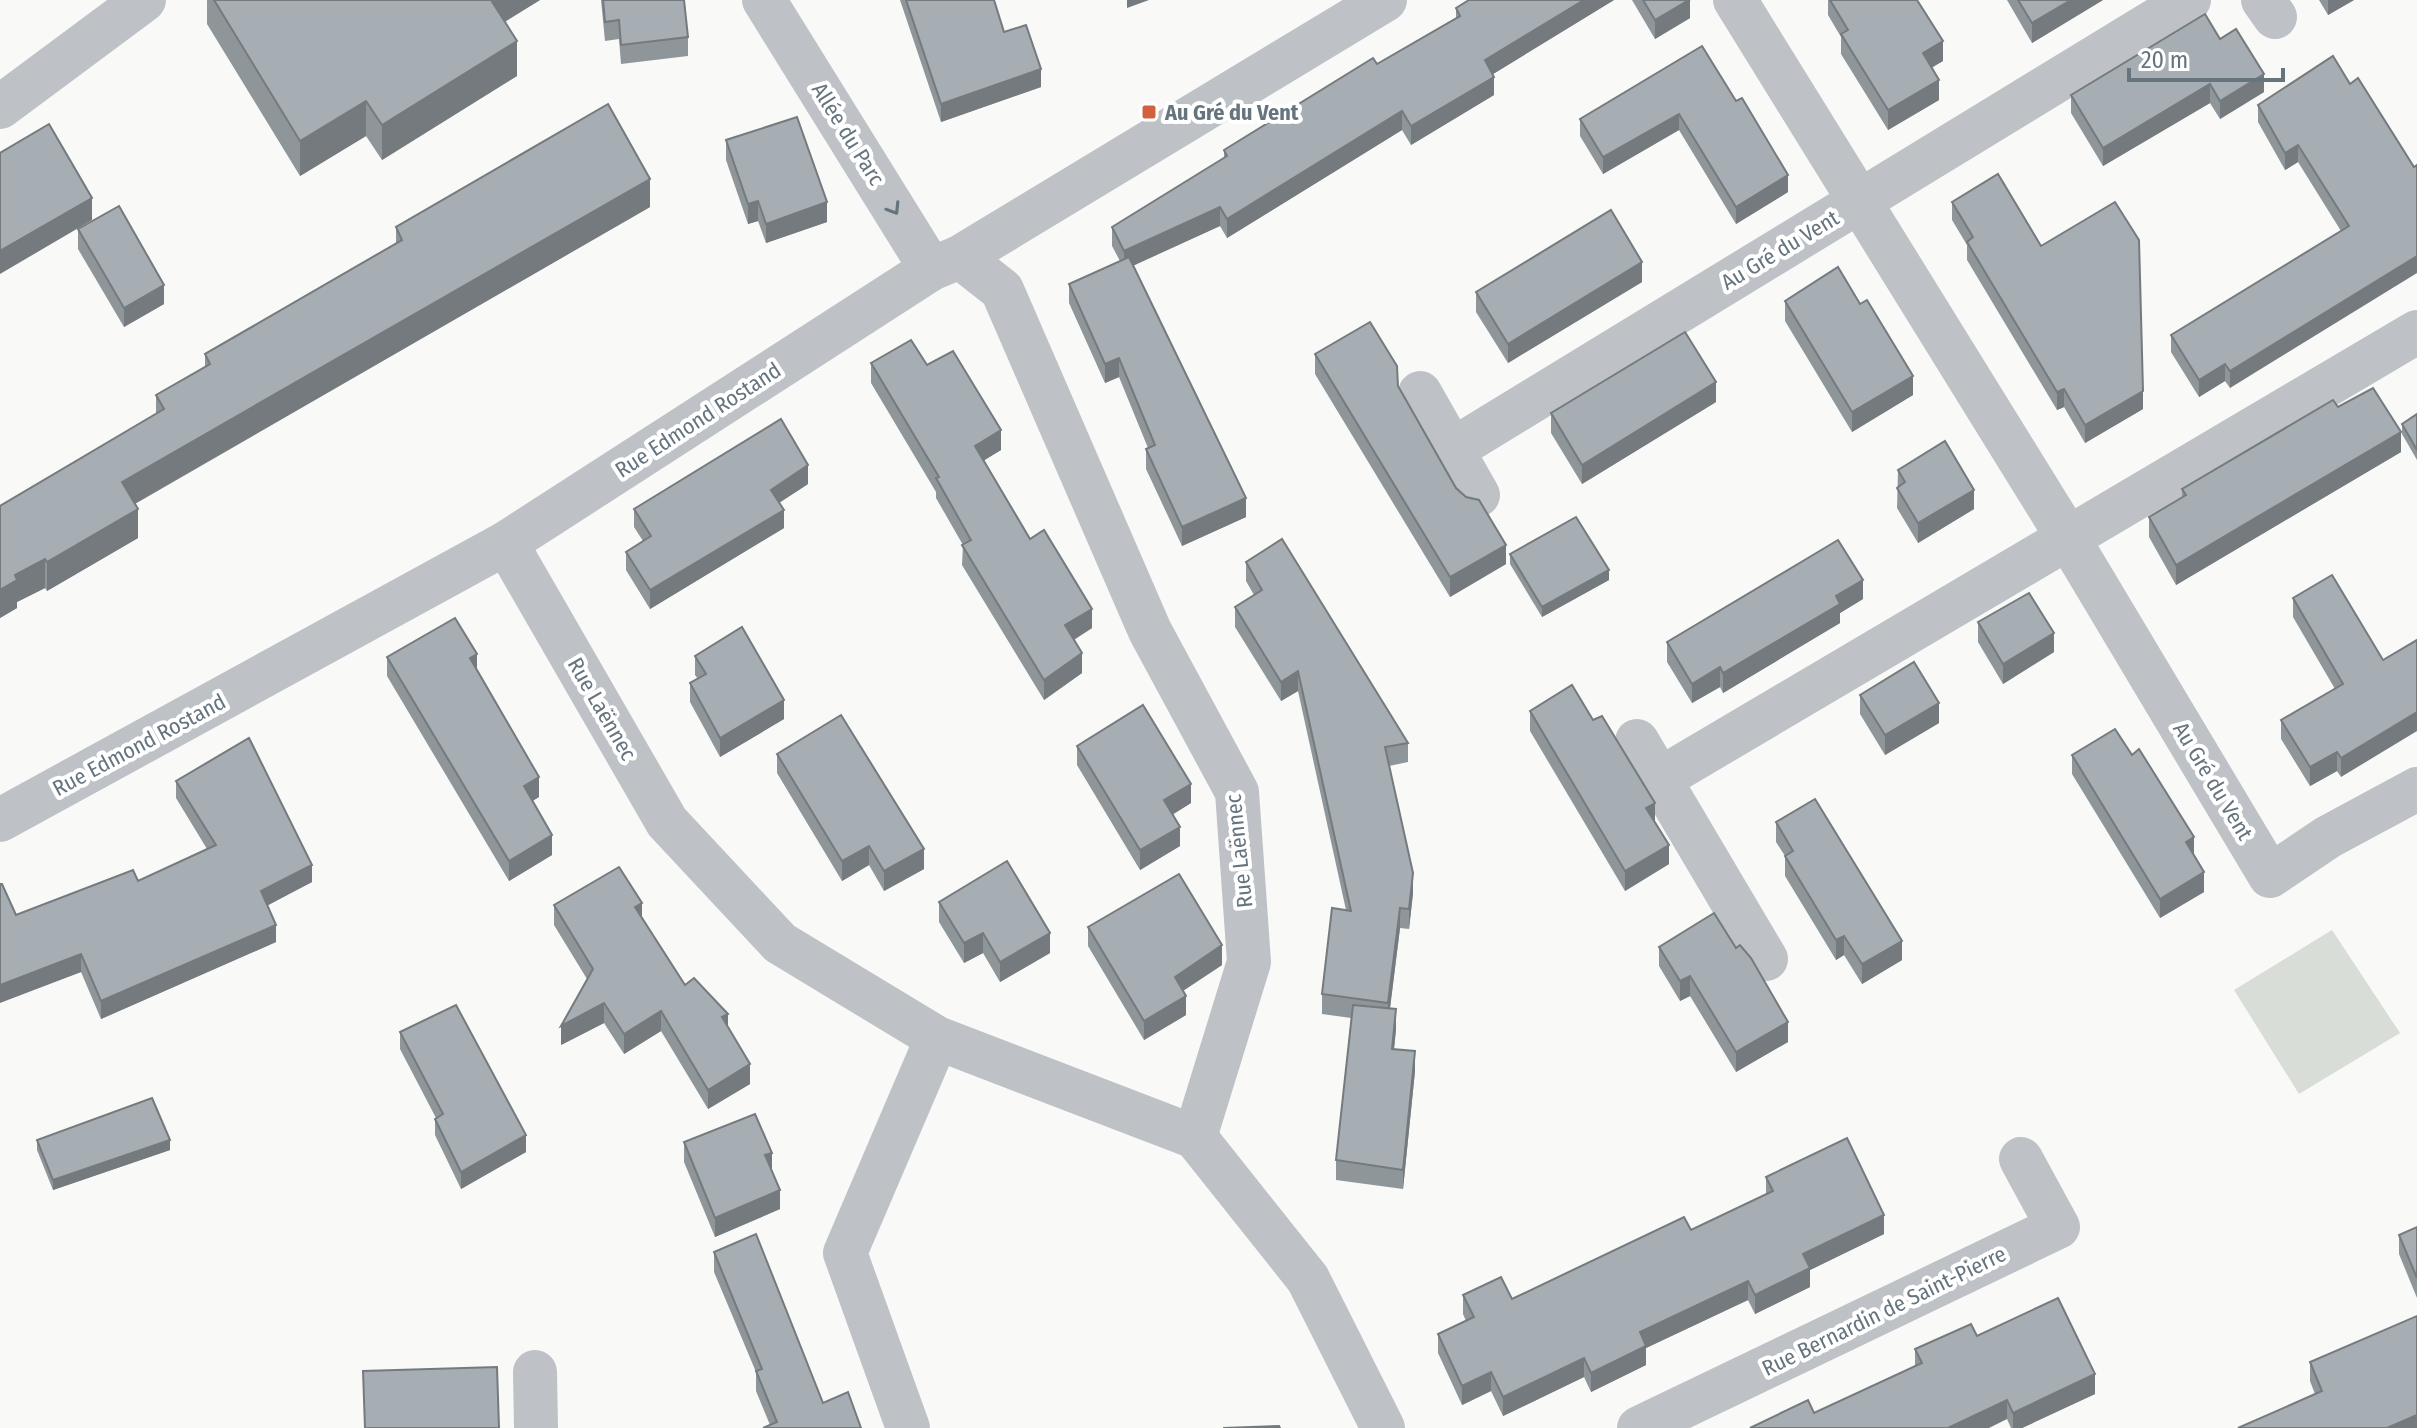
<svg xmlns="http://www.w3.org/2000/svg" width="2417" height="1428" viewBox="0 0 2417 1428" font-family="'Fira Sans Condensed',sans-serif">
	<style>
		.green { fill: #d9ddd7 }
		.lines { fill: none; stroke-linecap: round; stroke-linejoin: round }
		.minor { stroke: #bec2c6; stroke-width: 44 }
		.wall { fill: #8f969a }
		.shaded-wall { fill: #747a7d }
		.building { fill: #a6aeb3; stroke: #747a7d; stroke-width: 2 }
		.oneway { stroke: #66747e }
		.poi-dot { fill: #d06240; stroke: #fff; stroke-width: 3 }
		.labels { text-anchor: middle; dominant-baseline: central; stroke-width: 8; stroke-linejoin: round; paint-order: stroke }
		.poi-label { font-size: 22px; font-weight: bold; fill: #66747e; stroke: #fff; text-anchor: start }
		.street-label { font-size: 22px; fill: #66747e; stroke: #fff }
	</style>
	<rect width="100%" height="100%" fill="#f9f9f7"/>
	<path class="green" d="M2332 930 2400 1033 2299 1094 2234 990Z"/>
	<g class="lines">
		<g class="minor">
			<path d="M764 0 931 269"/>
			<path d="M1735 0 2068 538 2270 876 2328 837 2417 789"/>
			<path d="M2263 0 2275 17"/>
			<path d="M0 107 144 0"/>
			<path d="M1420 393 1478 495"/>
			<path d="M1452 450 2189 0"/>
			<path d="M506 543 667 822 780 943 937 1038 1195 1137 1249 962 1237 792 1150 631 1002 290 960 257"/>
			<path d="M1637 741 1766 959"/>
			<path d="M1660 779 2417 332"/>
			<path d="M0 820 506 543 931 269 960 257 1385 0"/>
			<path d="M1195 1137 1308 1279 1383 1428"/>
			<path d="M535 1372 536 1428"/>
			<path d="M908 1428 845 1253 937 1038"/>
			<path d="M1639 1428 2058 1227 2021 1159"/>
		</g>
	</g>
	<g class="wall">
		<path d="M207 0H540L505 22 517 76 382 160 366 136 300 176 207 24Z"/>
		<path d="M601 0H684L688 37V56L621 64 619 39 605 41Z"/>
		<path d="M900 0H994L1004 32 1041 87 941 122Z"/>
		<path d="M1469 0H1614L1493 74 1494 95 1411 145 1402 130 1227 238 1220 226 1133 265 1246 517 1182 546 1146 469V449L1148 448 1119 377 1105 383 1069 303V284L1120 261 1112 246V227L1224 158V150L1377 64 1456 18V8Z"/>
		<path d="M1632 0H1690V18L1655 39Z"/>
		<path d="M1828 0H1917L1943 61 1931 67 1939 100 1888 130 1841 54V37L1828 15Z"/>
		<path d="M2007 0H2103L2032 43Z"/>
		<path d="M2319 0H2354L2328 15Z"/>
		<path d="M2220 39 2264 92 2220 119 2210 103 2103 166 2071 113V95Z"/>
		<path d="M1702 46 1788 192 1736 224 1679 130 1603 174 1580 136V119Z"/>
		<path d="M2350 84 2414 167 2230 388 2225 381 2199 397 2171 352V335L2341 231 2298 162 2285 170 2258 122V105Z"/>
		<path d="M726 140 827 222 766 243 758 221 748 224 726 160Z"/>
		<path d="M1952 202 2041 246 2143 409 2085 443 2064 407 2057 410 1967 260V245L1952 220Z"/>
		<path d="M650 207 135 504 138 538 47 591 45 588 17 602V608L0 618V506L156 414V395L205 367V354L396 244V227Z"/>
		<path d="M78 229 164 304 124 327 78 249Z"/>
		<path d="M1642 282 1508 363 1476 312V292Z"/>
		<path d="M1785 301 1913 395 1852 432 1785 321Z"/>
		<path d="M1315 354 1456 488 1506 564 1450 597 1315 374Z"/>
		<path d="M871 363 927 365 1001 450 984 460 1030 539 1092 628 1074 640 1082 673 1044 700 962 565 963 545 936 498V492L871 383Z"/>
		<path d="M1716 402 1582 484 1551 433V413Z"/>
		<path d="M2338 407 2401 452 2176 585 2149 537V517L2182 497V489Z"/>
		<path d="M2417 414V460L2402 434V424Z"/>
		<path d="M1898 470 1974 509 1918 543 1897 508Z"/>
		<path d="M808 484 779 503 784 528 650 609 626 570V552L643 541 634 527V509Z"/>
		<path d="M1510 554 1609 580 1542 617 1510 564Z"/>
		<path d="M1246 562 1408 743V762L1389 766 1413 893 1409 929 1400 928 1390 1009 1396 1029 1394 1049 1415 1071 1403 1189 1336 1180V1160L1351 1018 1322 1014V994L1346 910 1298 691 1281 701 1235 627V607L1254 595 1246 581Z"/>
		<path d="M2293 598 2383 660 2341 777 2337 771 2310 786 2281 739V720L2335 689 2293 617Z"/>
		<path d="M1863 599 1840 613V623L1723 693 1720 687 1692 703 1667 662V642Z"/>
		<path d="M1978 622 2054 652 2003 684 1978 642Z"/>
		<path d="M695 656 784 719 720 757 690 702V683L698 679 695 675Z"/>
		<path d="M387 657 477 669 539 797 532 801 552 855 509 881 387 676Z"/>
		<path d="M1860 695 1939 723 1885 755 1860 714Z"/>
		<path d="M1530 711 1655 822 1669 864 1625 891 1530 731Z"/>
		<path d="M1077 746 1191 803 1173 814 1180 846 1140 870 1077 765Z"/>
		<path d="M777 754 924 869 884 891 869 865 842 881 777 773Z"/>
		<path d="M2072 755 2194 856 2204 892 2160 918 2072 774Z"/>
		<path d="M176 781 312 882 267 905 276 942 101 1019 81 972 35 989 138 881 207 849 176 798Z"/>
		<path d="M1776 822 1902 960 1862 984 1844 955 1836 960 1785 876V856L1776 842Z"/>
		<path d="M939 902 1050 953 1000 982 983 953 964 963 939 922Z"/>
		<path d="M554 905 642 919 685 985 728 1027 750 1084 708 1109 661 1031 624 1054 604 1023 561 1045 587 979 554 925Z"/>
		<path d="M1088 927 1222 965 1183 991 1186 1015 1144 1040 1088 946Z"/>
		<path d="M1659 947 1736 948 1788 1042 1736 1072 1690 996 1680 1001 1659 966Z"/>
		<path d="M400 1032 526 1152 461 1189 435 1135V1119L436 1118 400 1049Z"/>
		<path d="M37 1140 170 1150 53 1190 37 1150Z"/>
		<path d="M684 1142 772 1171 780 1209 715 1237 684 1162Z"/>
		<path d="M1766 1177 1884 1234 1810 1270V1287L1755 1314 1748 1300 1646 1348V1365L1591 1392 1584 1377 1503 1416 1491 1391 1462 1405 1438 1353V1334L1466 1321 1463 1314V1295L1512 1299 1691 1230 1766 1194Z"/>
		<path d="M2417 1227V1298L2399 1254V1235Z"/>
		<path d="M714 1252 823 1403 770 1425 756 1391V1372L714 1272Z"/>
		<path d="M1977 1336 2095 1394 2022 1428H2011L2007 1419 1814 1413 1915 1366V1349Z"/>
		<path d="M2310 1362 2417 1428 2315 1394 2310 1381Z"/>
	</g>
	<g class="shaded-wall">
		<path d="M489 0H540L489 31Z"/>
		<path d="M1127 0H1149L1127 8Z"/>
		<path d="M1584 0H1614L1485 79V60Z"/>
		<path d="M1689 0H1690V18L1655 39V20Z"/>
		<path d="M2071 0H2103L2032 43V23Z"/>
		<path d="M2328 0H2354L2328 15Z"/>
		<path d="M517 41V76L382 160V125Z"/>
		<path d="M1943 41V61L1923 73V53Z"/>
		<path d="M1041 69V87L941 122V104Z"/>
		<path d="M2264 74V92L2220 119V101Z"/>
		<path d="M1494 77V95L1411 145V126Z"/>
		<path d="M1939 80V100L1888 130V110Z"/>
		<path d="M2210 84V103L2103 166V148Z"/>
		<path d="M366 101V136L300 176V141Z"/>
		<path d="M1402 111V130L1227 238V219Z"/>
		<path d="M1679 114V130L1603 174V157Z"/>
		<path d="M2298 145V162L2285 170V153Z"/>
		<path d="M1788 175V192L1736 224V207Z"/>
		<path d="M650 179V207L122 511V482Z"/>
		<path d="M92 198V220L0 274V251Z"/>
		<path d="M758 201V221L748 224V204Z"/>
		<path d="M827 202V222L766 243V224Z"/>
		<path d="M1220 207V226L1124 270V251Z"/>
		<path d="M2417 256V273L2230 388V371Z"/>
		<path d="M1642 262V282L1508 363V344Z"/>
		<path d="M164 285V304L124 327V308Z"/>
		<path d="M1119 358V377L1105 383V364Z"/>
		<path d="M2225 364V381L2199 397V380Z"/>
		<path d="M1913 376V395L1852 432V412Z"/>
		<path d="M1716 382V402L1582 484V465Z"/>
		<path d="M2064 389V407L2057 410V392Z"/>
		<path d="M2143 391V409L2085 443V425Z"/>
		<path d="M1001 430V450L975 466V446Z"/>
		<path d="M2401 432V452L2176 585V565Z"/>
		<path d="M808 465V484L771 508V490Z"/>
		<path d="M1974 490V509L1918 543V523Z"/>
		<path d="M1246 498V517L1182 546V527Z"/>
		<path d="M138 509V538L47 591V562Z"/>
		<path d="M784 510V528L650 609V590Z"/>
		<path d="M1506 545V564L1450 597V577Z"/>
		<path d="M45 559V588L17 602V608L0 618V590L15 575Z"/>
		<path d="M1609 570V580L1542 617V607Z"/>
		<path d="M1863 580V599L1840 613V623L1723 693V673L1836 596Z"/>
		<path d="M1092 609V628L1065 645V625Z"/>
		<path d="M2054 633V652L2003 684V664Z"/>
		<path d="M1082 653V673L1044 700V680Z"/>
		<path d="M477 654V674L470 658Z"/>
		<path d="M1720 667V687L1692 703V684Z"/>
		<path d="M1298 671V691L1281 701V682Z"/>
		<path d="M784 700V719L720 757V738Z"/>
		<path d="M1939 703V723L1885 755V735Z"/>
		<path d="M2417 712V731L2341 777V758Z"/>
		<path d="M2337 752V771L2310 786V767Z"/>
		<path d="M539 777V797L524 806V786Z"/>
		<path d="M1191 784V803L1164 820V800Z"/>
		<path d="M1655 803V822L1646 808Z"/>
		<path d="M1180 827V846L1140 870V850Z"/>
		<path d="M552 835V855L509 881V861Z"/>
		<path d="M2194 837V857L2186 842Z"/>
		<path d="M1669 845V864L1625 891V871Z"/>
		<path d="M869 846V865L842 881V861Z"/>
		<path d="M924 849V869L884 891V871Z"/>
		<path d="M312 865V882L261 909V891Z"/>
		<path d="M2204 872V892L2160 918V899Z"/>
		<path d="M1413 873V893L1409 929V909Z"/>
		<path d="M642 903V923L635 907Z"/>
		<path d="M1400 908V928L1388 1023V1003Z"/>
		<path d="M276 925V942L101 1019V1001Z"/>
		<path d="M983 933V953L964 963V943Z"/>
		<path d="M1050 933V953L1000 982V962Z"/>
		<path d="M1844 936V955L1836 960V940Z"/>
		<path d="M1902 941V960L1862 984V964Z"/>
		<path d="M1222 945V965L1175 996V977Z"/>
		<path d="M81 954V972L0 1003V985Z"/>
		<path d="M1690 976V996L1680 1001V981Z"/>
		<path d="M1186 996V1015L1144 1040V1021Z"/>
		<path d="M604 1003V1023L561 1045V1026Z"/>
		<path d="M1396 1009V1029L1392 1069V1049Z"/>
		<path d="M661 1011V1031L624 1054V1034Z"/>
		<path d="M728 1014V1033L722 1017Z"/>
		<path d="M1788 1022V1042L1736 1072V1052Z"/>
		<path d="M1415 1051V1071L1403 1189V1170Z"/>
		<path d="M750 1064V1084L708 1109V1090Z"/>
		<path d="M526 1135V1152L461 1189V1172Z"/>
		<path d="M170 1140V1150L53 1190V1180Z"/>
		<path d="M772 1153V1172L765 1155Z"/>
		<path d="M780 1190V1209L715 1237V1218Z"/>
		<path d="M1884 1215V1234L1810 1270V1287L1755 1314V1295L1803 1254Z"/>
		<path d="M1748 1281V1300L1646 1348V1365L1591 1392V1373L1640 1332Z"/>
		<path d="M1584 1358V1377L1503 1416V1397Z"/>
		<path d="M1491 1372V1391L1462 1405V1386Z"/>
		<path d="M2095 1374V1394L2022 1428H2013V1413Z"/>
		<path d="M2007 1400V1419L1989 1428H1948Z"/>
		<path d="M2417 1415V1428H2387Z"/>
	</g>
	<g class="building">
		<path d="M214 0H491L517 41 382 125 366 101 300 141Z"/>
		<path d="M603 0H684L688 37 621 45 619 20 605 22Z"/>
		<path d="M906 0H994L1004 32 1026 25 1041 69 941 104Z"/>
		<path d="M1469 0H1584L1485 60 1494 77 1411 126 1402 111 1227 219 1220 207 1124 251 1112 227 1227 156 1224 150 1373 58 1377 64 1460 16 1456 8Z"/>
		<path d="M1643 0H1689L1655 20Z"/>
		<path d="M1830 0H1917L1943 41 1923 53 1939 80 1888 110 1841 34 1848 30Z"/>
		<path d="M2018 0H2071L2032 23Z"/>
		<path d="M2205 14 2220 39 2236 29 2264 74 2220 101 2210 84 2103 148 2071 95Z"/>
		<path d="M1702 46 1736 101 1742 98 1788 175 1736 207 1679 114 1603 157 1580 119Z"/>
		<path d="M2333 56 2350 84 2358 78 2414 167 2417 165V256L2230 371 2225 364 2199 380 2171 335 2349 226 2298 145 2285 153 2258 105Z"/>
		<path d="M608 104 650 179 122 482 138 509 47 562 45 559 15 575 17 580 0 590V506L164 409 156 395 210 364 205 354 402 240 396 227Z"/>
		<path d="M797 117 827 202 766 224 758 201 748 204 726 140Z"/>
		<path d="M49 124 92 198 0 251V153Z"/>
		<path d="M1998 174 2041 246 2115 202 2139 240 2143 391 2085 425 2064 389 2057 392 1967 242 1973 237 1952 202Z"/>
		<path d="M119 206 164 285 124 308 78 229Z"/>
		<path d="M1611 210 1642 262 1508 344 1476 292Z"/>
		<path d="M1129 257 1246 498 1182 527 1146 449 1155 445 1119 358 1105 364 1069 284Z"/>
		<path d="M1838 267 1860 304 1867 300 1913 376 1852 412 1785 301Z"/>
		<path d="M1370 322 1397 366 1398 386 1456 488 1466 497 1479 500 1506 545 1450 577 1315 354Z"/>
		<path d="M1685 332 1716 382 1582 465 1551 413Z"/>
		<path d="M911 340 927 365 953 351 1001 430 975 446 1030 539 1044 530 1092 609 1065 625 1082 653 1044 680 962 545 971 540 936 478 939 477 871 363Z"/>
		<path d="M2373 388 2401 432 2176 565 2149 517 2186 495 2182 489 2333 400 2338 407Z"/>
		<path d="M2417 414V450L2402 424Z"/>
		<path d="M781 419 808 465 771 490 784 510 650 590 626 552 651 536 634 509Z"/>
		<path d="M1945 441 1974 490 1918 523 1897 488 1905 482 1898 470Z"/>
		<path d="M1576 517 1609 570 1542 607 1510 554Z"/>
		<path d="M1282 539 1408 743 1385 747 1413 873 1409 909 1400 908 1388 1003 1322 994 1332 908 1351 911 1298 671 1281 682 1235 607 1262 590 1246 562Z"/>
		<path d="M1838 540 1863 580 1836 596 1840 604 1723 673 1720 667 1692 684 1667 642Z"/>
		<path d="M2332 575 2383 660 2417 640V712L2341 758 2337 752 2310 767 2281 720 2343 684 2293 598Z"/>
		<path d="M2029 593 2054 633 2003 664 1978 622Z"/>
		<path d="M455 618 477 654 470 658 539 777 524 786 552 835 509 861 387 657Z"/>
		<path d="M742 627 784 700 720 738 690 683 706 674 695 656Z"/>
		<path d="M1914 662 1939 703 1885 735 1860 695Z"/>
		<path d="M1572 685 1593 720 1602 716 1655 803 1646 808 1669 845 1625 871 1530 711Z"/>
		<path d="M1143 705 1191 784 1164 800 1180 827 1140 850 1077 746Z"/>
		<path d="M841 715 924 849 884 871 869 846 842 861 777 754Z"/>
		<path d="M2115 729 2132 755 2139 749 2194 837 2186 842 2204 872 2160 899 2072 755Z"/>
		<path d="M249 738 312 865 261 891 276 925 101 1001 81 954 0 985V884H2L16 915 133 870 138 881 216 845 176 781Z"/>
		<path d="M1815 799 1902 941 1862 964 1844 936 1836 940 1785 856 1793 851 1776 822Z"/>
		<path d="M1007 861 1050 933 1000 962 983 933 964 943 939 902Z"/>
		<path d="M619 867 642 903 635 907 685 985 694 978 728 1014 722 1017 750 1064 708 1090 661 1011 624 1034 604 1003 561 1026 593 969 554 905Z"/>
		<path d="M1179 874 1222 945 1175 977 1186 996 1144 1021 1088 927Z"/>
		<path d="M1714 913 1736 948 1740 945 1751 958 1788 1022 1736 1052 1690 976 1680 981 1659 947Z"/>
		<path d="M456 1005 526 1135 461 1172 435 1119 443 1114 400 1032Z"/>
		<path d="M1353 1005 1396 1009 1392 1049 1415 1051 1403 1170 1336 1160Z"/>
		<path d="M152 1098 170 1140 53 1180 37 1140Z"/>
		<path d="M755 1114 772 1153 765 1155 780 1190 715 1218 684 1142Z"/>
		<path d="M1847 1138 1884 1215 1803 1254 1810 1268 1755 1295 1748 1281 1640 1332 1646 1346 1591 1373 1584 1358 1503 1397 1491 1372 1462 1386 1438 1334 1474 1317 1463 1295 1501 1277 1512 1299 1684 1217 1691 1230 1773 1191 1766 1177Z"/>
		<path d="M2417 1227V1278L2399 1235Z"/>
		<path d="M756 1234 823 1403 848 1392 861 1428H763L777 1422 756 1371 762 1369 714 1252Z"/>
		<path d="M2058 1298 2095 1374 2013 1413 2007 1400 1948 1428H1750L1808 1400 1814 1413 1922 1363 1915 1349 1971 1324 1977 1336Z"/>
		<path d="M2417 1316V1415L2387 1428H2238L2322 1391 2310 1362Z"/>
		<path d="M497 1367 499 1428H365L363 1371Z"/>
		<path d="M1279 1426 1280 1428H1223Z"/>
	</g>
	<defs><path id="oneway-chevron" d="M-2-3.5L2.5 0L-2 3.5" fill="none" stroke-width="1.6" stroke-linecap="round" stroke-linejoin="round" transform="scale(2)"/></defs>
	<use class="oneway" href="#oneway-chevron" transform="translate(894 209) rotate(58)"/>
	<rect class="poi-dot" x="1141" y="104" width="16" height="16" rx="4"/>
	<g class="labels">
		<g class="poi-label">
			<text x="1165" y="112">Au Gré du Vent</text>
		</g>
		<g class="street-label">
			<text transform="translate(848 134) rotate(58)">Allée du Parc</text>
			<text transform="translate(1780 250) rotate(-31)">Au Gré du Vent</text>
			<text transform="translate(698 420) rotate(-33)">Rue Edmond Rostand</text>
			<text transform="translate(602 709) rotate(60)">Rue Laënnec</text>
			<text transform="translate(139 745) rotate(-28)">Rue Edmond Rostand</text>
			<text transform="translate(2213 781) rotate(59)">Au Gré du Vent</text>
			<text transform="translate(1239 851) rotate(-96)">Rue Laënnec</text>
			<text transform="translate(1884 1311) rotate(-26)">Rue Bernardin de Saint-Pierre</text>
		</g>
	</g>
	<path d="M2129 68v12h154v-12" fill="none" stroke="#66747e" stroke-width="4"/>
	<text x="2141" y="68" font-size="24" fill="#66747e" stroke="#ffffff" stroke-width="6" paint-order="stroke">20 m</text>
</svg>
